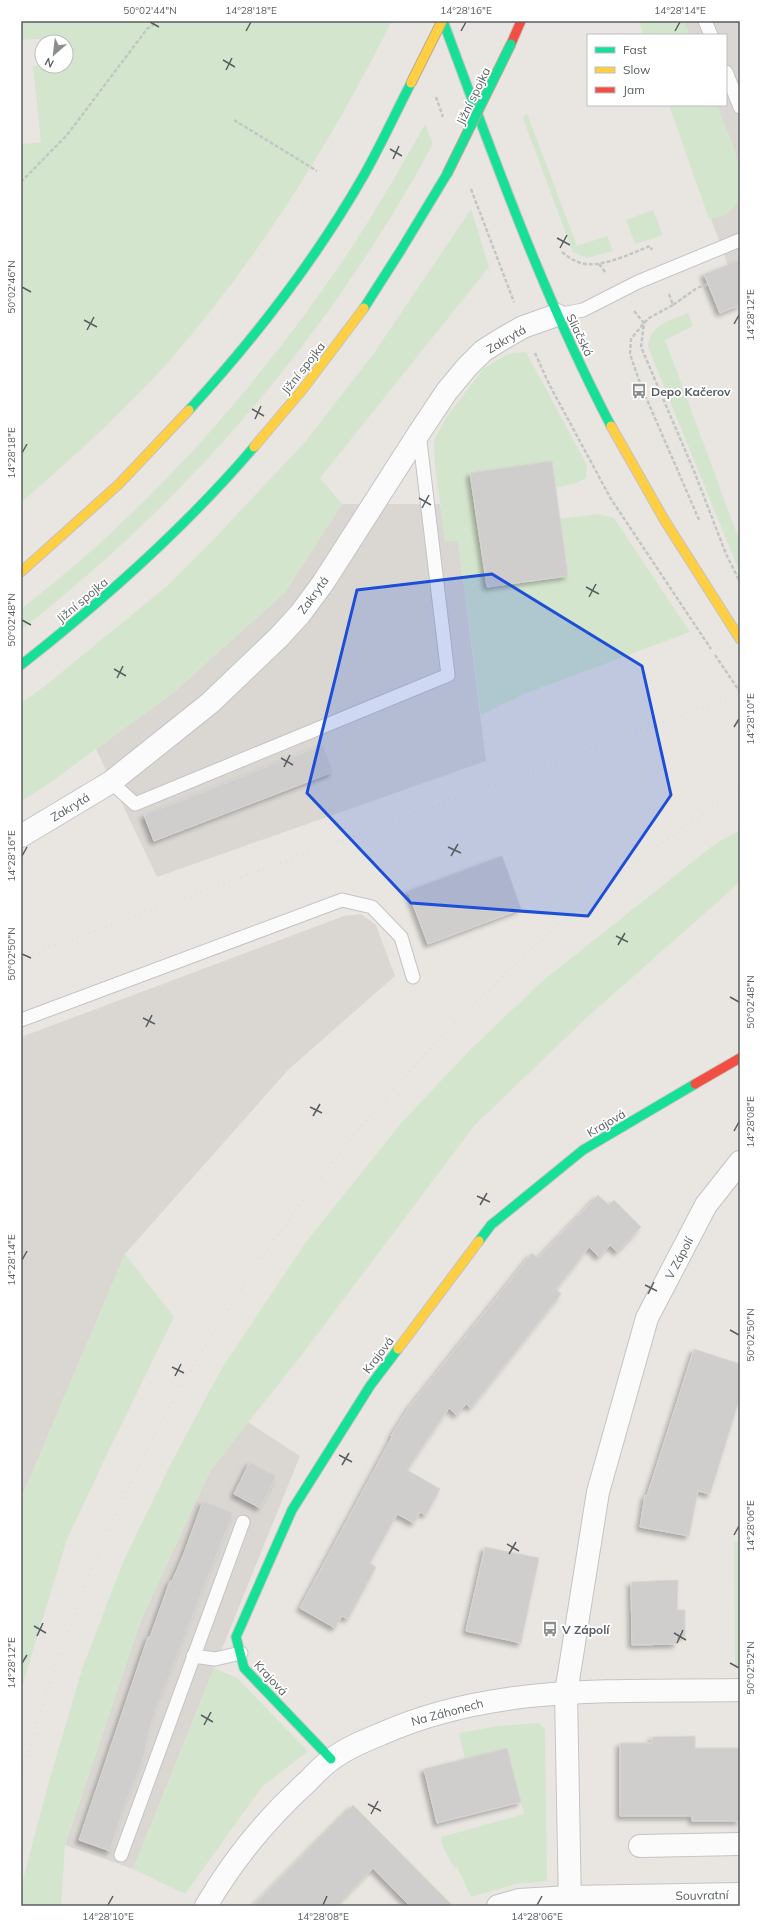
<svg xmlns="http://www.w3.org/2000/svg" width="761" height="1927" viewBox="0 0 761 1927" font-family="Mulish,sans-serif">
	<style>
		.industrial { fill: #dad7d3 }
		.green { fill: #d4e5cd }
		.building { fill: #d0cecc; stroke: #d8d5d2; filter: url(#shadow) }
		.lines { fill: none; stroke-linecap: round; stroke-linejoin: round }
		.lane-casing { stroke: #c4c4c4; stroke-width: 15 }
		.street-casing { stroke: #c4c4c4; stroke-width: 24 }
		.fast-casing { stroke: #c4c4c3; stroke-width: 11 }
		.slow-casing { stroke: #c4c4c3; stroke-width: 11 }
		.jam-casing { stroke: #c4c4c3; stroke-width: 11 }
		.path { stroke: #c2c7c4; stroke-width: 2.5; stroke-dasharray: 4 2; stroke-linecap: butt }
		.lane { stroke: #fcfbfb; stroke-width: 13 }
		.street { stroke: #fcfbfb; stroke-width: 22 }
		.fast { stroke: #16e098; stroke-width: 9 }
		.slow { stroke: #ffcf43; stroke-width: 9 }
		.jam { stroke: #f24e42; stroke-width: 9 }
		.rail { stroke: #e0e0e0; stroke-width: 3; stroke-dasharray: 1 5; stroke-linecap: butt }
		.fast-bridge-casing { stroke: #c0a990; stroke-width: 11; stroke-linecap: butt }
		.slow-bridge-casing { stroke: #c0a990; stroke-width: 11; stroke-linecap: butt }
		.fast-bridge { stroke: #16e098; stroke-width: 9 }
		.slow-bridge { stroke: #ffcf43; stroke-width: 9 }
		.marked { fill: #1d4ed8; fill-opacity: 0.2; stroke: #1d4ed8; stroke-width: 3; stroke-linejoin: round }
		.ticks { fill: none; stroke: #585e61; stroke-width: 1.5 }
		.labels { text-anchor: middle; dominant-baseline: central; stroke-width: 3.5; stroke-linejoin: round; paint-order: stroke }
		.street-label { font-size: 12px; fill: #585e61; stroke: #fff }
		.poi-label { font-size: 12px; font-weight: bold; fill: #585e61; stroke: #fff; text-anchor: start }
		.neatline { fill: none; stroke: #585e61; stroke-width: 1.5 }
		.ticks-label { font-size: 10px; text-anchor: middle; fill: #585e61 }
	</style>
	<defs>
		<filter id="shadow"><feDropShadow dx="-3.5" dy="3.5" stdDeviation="2" flood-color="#0004"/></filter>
	</defs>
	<rect width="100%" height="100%" fill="#e9e6e2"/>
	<g class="industrial">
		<path d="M639 21H740V299L670 105H726V35H644Z"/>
		<path d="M342 504H440L445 541H458L486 761 157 877 96 749 175 691 285 592Z"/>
		<path d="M361 914 376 925 395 976 289 1069 125 1254 21 1499V1037L344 916Z"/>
		<path d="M248 1422 300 1456 133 1869 65 1845 141 1620 210 1471Z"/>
	</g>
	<g class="green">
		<path d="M21 21H392C331 142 259 258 170 360 124 412 73 457 21 503V144L41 142 33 66H66V42H42V60L40 39 21 40Z"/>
		<path d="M639 21H684L690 35H644Z"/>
		<path d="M669 105H717C727 132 761 196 724 215 720 218 714 218 709 219Z"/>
		<path d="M527 113 577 246 607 236 613 251 587 258 573 252 523 118Z"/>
		<path d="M425 124 433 144C331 333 190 498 21 630V609C144 514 249 397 337 269 369 223 397 174 425 124Z"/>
		<path d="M471 209 489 267 320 478 342 504 285 592 175 691 44 787 21 801V703L45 686 167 586 212 541 305 442 374 353Z"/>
		<path d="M653 210 663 235 635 244 626 220Z"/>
		<path d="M688 313 693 326 665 340 740 542V573L648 347C649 325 671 320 688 313Z"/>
		<path d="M526 352 587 465 586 478 577 483 555 488 470 473 487 587 568 576 559 519 599 514 614 518 690 632 524 694 481 715 458 541H445L435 466 434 440 447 416 484 368 508 354Z"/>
		<path d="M740 830V882L582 1022 474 1126 304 1352 210 1471 141 1620 65 1845 61 1906H21V1887L48 1785 82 1669 124 1560 170 1465 222 1368 306 1242 402 1122 469 1051 540 983 715 844Z"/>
		<path d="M125 1254 174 1317 110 1448 67 1539 21 1690V1499Z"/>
		<path d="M740 1541V1667H735L734 1543Z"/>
		<path d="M214 1668 237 1678 308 1751 262 1787 185 1894 133 1869Z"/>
		<path d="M539 1723 545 1729 547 1881 516 1884 471 1897 457 1867 454 1868 443 1847 441 1837 524 1814 507 1748 465 1759 459 1733 498 1726Z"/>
	</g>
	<g class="building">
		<path d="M740 260V305L720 313 704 274Z"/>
		<path d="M552 461 568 576 487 587 470 473Z"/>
		<path d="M323 745 333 772 154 841 144 815Z"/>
		<path d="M502 856 521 909 428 944 408 891Z"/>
		<path d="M598 1195 609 1205 614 1200 641 1227 617 1252 610 1245 599 1257 589 1247 556 1289 561 1294 471 1408 466 1404 457 1415 449 1408 407 1470 440 1489 426 1515 420 1512 414 1523 397 1514 370 1563 376 1567 348 1619 342 1616 335 1628 300 1608 392 1437 391 1436 410 1406 532 1253 538 1258Z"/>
		<path d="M694 1349 740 1364V1397L710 1494 698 1491 689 1536 640 1527 645 1495 647 1496Z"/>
		<path d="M250 1462 276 1476 260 1508 234 1494Z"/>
		<path d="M203 1501 233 1513 159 1701 150 1727 143 1759 123 1809 110 1851 79 1840 148 1637H150L170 1581H172L183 1556Z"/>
		<path d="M485 1547 539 1558 521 1643 466 1631Z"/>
		<path d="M678 1580 677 1610H685V1636H676L677 1644 632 1645 631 1582Z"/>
		<path d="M695 1736V1748H740V1821H692V1816H620V1743H652V1737Z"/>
		<path d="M507 1748 521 1802 437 1823 424 1769Z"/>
		<path d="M353 1805 453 1906H410L373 1868 336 1906H253Z"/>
	</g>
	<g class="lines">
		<g class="lane-casing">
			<g id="lane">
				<path d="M705 21 711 35"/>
				<path d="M726 72 740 107"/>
				<path d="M557 315 583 310 638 282 740 240"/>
				<path d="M111 782 135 804 448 675 419 433"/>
				<path d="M21 1020 342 900 372 907 401 937 413 977"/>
				<path d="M193 1656 215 1659 241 1653"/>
				<path d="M121 1855 243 1522"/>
			</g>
		</g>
		<g class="street-casing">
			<g id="street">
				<path d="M21 836 111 782 210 703 279 637 300 614 323 583 419 433 447 391 467 367 483 351 502 339 523 327 557 315"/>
				<path d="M640 1846 740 1844"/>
				<path d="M206 1906C233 1860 267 1818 307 1782 315 1774 323 1765 332 1759 347 1748 364 1741 381 1734 494 1683 619 1692 740 1690"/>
				<path d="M498 1906 519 1900 570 1897 740 1894"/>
				<path d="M570 1906 566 1693 598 1492 647 1318 706 1205 740 1162"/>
			</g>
		</g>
		<g class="fast-casing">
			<g id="fast">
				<path d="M443 21C494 158 543 296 611 426"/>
				<path d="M364 308 401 250 447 174"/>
				<path d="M189 410C255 338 316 259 364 175 381 145 395 114 411 83"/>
				<path d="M21 665C105 599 185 528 254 447"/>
				<path d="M479 1241 491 1225 583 1150 695 1084"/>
				<path d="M331 1759 244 1668 236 1637 292 1510 370 1386 398 1349"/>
			</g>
		</g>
		<g class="slow-casing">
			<g id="slow">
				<path d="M611 426 665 521 740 639"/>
				<path d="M254 447 303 389 364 308"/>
				<path d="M21 572 119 484 189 410"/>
				<path d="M398 1349 479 1241"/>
			</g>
		</g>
		<g class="jam-casing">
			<g id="jam">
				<path d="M511 44 521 21"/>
				<path d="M695 1084 740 1058"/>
			</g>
		</g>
		<g class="path">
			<path d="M738 21 740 25"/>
			<path d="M436 97 443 117"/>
			<path d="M234 120 317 171"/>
			<path d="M21 182 67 135 147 29 159 21"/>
			<path d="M471 189 514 302"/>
			<path d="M562 252C568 257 574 261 581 263 600 269 632 253 650 246L652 250"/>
			<path d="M599 264 606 273"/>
			<path d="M669 294 673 305 697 288 708 284"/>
			<path d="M673 305 649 318 644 323 631 339 630 354 641 386 700 522"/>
			<path d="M634 311 644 323 641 347 694 471 726 554 740 582"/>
			<path d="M535 353 549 384 611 499 711 649"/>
			<path d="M715 655 740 692"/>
		</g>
		<use href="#lane" class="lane"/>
		<use href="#street" class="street"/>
		<use href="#fast" class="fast"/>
		<use href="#slow" class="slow"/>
		<use href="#jam" class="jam"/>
		<g class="rail">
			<path d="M21 958 740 694"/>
			<path d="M21 1774C45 1698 69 1622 100 1549 229 1250 464 964 740 790"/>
		</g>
		<g class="fast-bridge-casing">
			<path id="fast-bridge" d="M447 174 511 44"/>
		</g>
		<g class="slow-bridge-casing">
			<path id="slow-bridge" d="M411 83 442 21"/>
		</g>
		<use href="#fast-bridge" class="fast-bridge"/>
		<use href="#slow-bridge" class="slow-bridge"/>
	</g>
	<path class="marked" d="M492 574 642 666 671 795 588 916 411 903 307 793 357 590Z"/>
	<path class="ticks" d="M150 22 159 27M246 31 251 22M461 31 466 22M675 31 680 22M223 60 235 67M226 70 232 58M390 149 402 156M393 159 399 146M557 238 570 245M560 248 567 235M22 287 31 292M84 320 97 327M734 324 739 315M87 330 94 317M252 409 264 416M255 419 261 406M22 453 27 444M419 498 431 505M422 508 429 495M586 587 599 594M589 597 596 584M22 620 31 625M114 669 126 676M117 678 123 666M734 727 739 719M281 758 293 765M284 767 290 755M448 847 461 853M22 856 27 847M451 856 458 844M616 936 628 942M618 945 625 933M22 954 31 958M730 997 739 1002M143 1018 155 1024M146 1027 152 1015M310 1107 322 1113M313 1116 320 1104M734 1131 739 1122M477 1196 490 1202M480 1205 487 1193M22 1260 27 1251M645 1285 657 1291M648 1294 654 1282M730 1330 739 1335M172 1367 184 1373M175 1376 181 1364M339 1455 352 1462M342 1465 349 1453M734 1535 739 1526M507 1544 519 1551M509 1554 516 1542M34 1626 46 1633M674 1633 686 1640M37 1636 43 1623M677 1643 683 1630M22 1663 27 1655M730 1663 739 1668M201 1715 213 1722M204 1725 211 1712M368 1804 381 1811M371 1814 378 1801M108 1905 113 1896M323 1905 327 1896M537 1905 542 1896"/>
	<defs>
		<g id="bus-bare" transform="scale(1.2)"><path d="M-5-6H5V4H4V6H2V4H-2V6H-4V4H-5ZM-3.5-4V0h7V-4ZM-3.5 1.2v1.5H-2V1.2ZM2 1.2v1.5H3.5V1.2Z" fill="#8b8e8e" stroke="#fff" stroke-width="2.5" paint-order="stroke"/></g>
	</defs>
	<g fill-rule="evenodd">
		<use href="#bus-bare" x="639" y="391"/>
		<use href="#bus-bare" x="550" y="1629"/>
	</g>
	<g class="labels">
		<g class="street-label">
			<text transform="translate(473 96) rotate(-64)">Jižní spojka</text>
			<text transform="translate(580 335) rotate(64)">Sliačská</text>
			<text transform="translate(506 339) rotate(-30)">Zakrytá</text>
			<text transform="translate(303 368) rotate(-52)">Jižní spojka</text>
			<text transform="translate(313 595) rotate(-54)">Zakrytá</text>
			<text transform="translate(82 600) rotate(-40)">Jižní spojka</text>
			<text transform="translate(70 807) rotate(-31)">Zakrytá</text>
			<text transform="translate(606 1123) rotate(-30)">Krajová</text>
			<text transform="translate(679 1258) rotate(-62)">V Zápolí</text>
			<text transform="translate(378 1355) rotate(-53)">Krajová</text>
			<text transform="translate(271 1678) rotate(47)">Krajová</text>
			<text transform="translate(447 1712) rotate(-15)">Na Záhonech</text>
			<text transform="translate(702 1895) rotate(-1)">Souvratní</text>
		</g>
		<g class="poi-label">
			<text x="651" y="391">Depo Kačerov</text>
			<text x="562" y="1629">V Zápolí</text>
		</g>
	</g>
	<rect width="761" height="1927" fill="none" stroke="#ffffff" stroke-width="44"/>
	<rect x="587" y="34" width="140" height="72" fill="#ffffff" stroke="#bcbfc0"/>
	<rect x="595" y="47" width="20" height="6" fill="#16e098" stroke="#bcbfc0"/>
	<text x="623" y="54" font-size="12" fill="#585e61">Fast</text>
	<rect x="595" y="67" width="20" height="6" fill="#ffcf43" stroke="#bcbfc0"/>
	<text x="623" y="74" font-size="12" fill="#585e61">Slow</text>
	<rect x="595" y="87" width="20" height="6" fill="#f24e42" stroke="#bcbfc0"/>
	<text x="623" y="94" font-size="12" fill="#585e61">Jam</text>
	<g transform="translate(54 54) rotate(208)"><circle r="19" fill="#ffffff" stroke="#bcbfc0"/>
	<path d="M0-3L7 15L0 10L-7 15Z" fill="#8b8e8e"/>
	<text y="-6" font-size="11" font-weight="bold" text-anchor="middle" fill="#585e61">N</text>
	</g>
	<rect x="22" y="22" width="717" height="1883" class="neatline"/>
	<g class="ticks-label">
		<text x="150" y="14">50°02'44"N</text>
		<text x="251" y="14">14°28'18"E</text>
		<text x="466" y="14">14°28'16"E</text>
		<text x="680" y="14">14°28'14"E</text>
		<text transform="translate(11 287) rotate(-90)" y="4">50°02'46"N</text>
		<text transform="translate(750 315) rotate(-90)" y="4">14°28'12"E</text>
		<text transform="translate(11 453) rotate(-90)" y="4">14°28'18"E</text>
		<text transform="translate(11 620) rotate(-90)" y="4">50°02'48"N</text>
		<text transform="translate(750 719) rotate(-90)" y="4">14°28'10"E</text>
		<text transform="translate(11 856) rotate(-90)" y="4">14°28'16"E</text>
		<text transform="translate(11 954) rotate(-90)" y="4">50°02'50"N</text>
		<text transform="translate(750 1002) rotate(-90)" y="4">50°02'48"N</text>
		<text transform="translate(750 1122) rotate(-90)" y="4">14°28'08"E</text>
		<text transform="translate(11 1260) rotate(-90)" y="4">14°28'14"E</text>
		<text transform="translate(750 1335) rotate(-90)" y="4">50°02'50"N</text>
		<text transform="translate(750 1526) rotate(-90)" y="4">14°28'06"E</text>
		<text transform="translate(11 1663) rotate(-90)" y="4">14°28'12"E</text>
		<text transform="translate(750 1668) rotate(-90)" y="4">50°02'52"N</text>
		<text x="108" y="1920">14°28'10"E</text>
		<text x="323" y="1920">14°28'08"E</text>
		<text x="537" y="1920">14°28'06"E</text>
	</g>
</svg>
